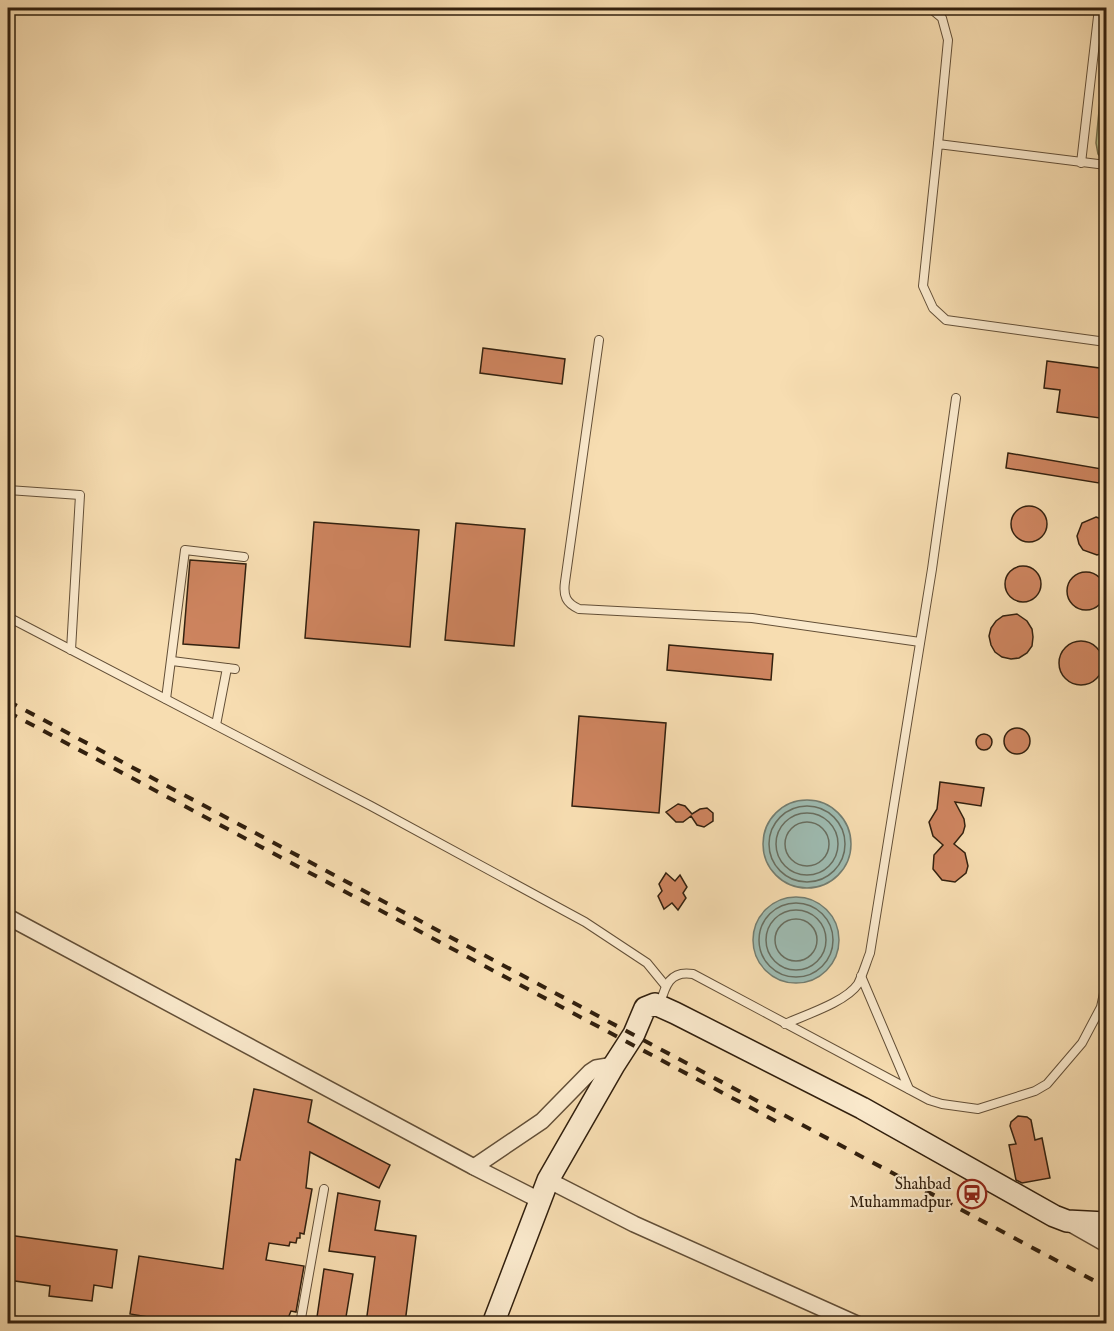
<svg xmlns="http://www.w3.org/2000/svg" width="1114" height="1331" viewBox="0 0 1114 1331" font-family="'IM FELL English',serif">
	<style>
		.green { fill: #bac28d; stroke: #76714e; stroke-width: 1.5 }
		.water { fill: #9ebbb1; stroke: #737d70; stroke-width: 1.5 }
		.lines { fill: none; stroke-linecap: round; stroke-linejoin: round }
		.shore { stroke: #686e60; stroke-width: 1.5 }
		.building { fill: #cf8560; stroke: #32200e; stroke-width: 1.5 }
		.lane-casing { stroke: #634f37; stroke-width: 10 }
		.street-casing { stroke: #634f37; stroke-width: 18 }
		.secondary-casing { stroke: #32200e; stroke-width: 24 }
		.lane { stroke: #fae9cc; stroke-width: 8 }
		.street { stroke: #fae9cc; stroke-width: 15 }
		.secondary { stroke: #fae9cc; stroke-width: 21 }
		.rail { stroke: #32200e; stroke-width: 4; stroke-dasharray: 10 10; stroke-linecap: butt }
		.labels { text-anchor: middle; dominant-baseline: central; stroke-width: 4.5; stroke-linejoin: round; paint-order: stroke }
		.poi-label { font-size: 16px; fill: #32200e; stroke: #fae9cc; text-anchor: end }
	</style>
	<rect width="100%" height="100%" fill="#f7ddb1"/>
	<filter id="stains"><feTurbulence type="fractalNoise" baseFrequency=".00333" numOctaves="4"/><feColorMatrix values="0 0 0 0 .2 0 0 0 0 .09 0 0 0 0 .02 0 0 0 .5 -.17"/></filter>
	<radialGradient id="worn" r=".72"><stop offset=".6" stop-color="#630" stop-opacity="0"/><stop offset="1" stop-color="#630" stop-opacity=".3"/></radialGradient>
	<path class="green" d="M1106 36V159H1102L1098 154 1096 143Z"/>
	<g class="water">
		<circle cx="807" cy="844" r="44"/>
		<circle cx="796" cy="940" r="43"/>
	</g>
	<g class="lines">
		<g class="shore">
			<circle cx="807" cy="844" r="38"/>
			<circle cx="807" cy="844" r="31"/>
			<circle cx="807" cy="844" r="22"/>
			<circle cx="796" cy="940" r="37"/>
			<circle cx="796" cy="940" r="30"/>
			<circle cx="796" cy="940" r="21"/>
		</g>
	</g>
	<g class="building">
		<path d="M483 348 565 359 562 384 480 373Z"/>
		<path d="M1047 361 1107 369V398L1103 397 1100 418 1057 412 1060 390 1044 388Z"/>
		<path d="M1008 453 1102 469 1099 483 1006 468Z"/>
		<circle cx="1029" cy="524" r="18"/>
		<path d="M1096 517 1107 521V552L1097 555 1083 550 1079 544 1077 536 1082 523Z"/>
		<path d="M314 522 419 530 410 647 305 638Z"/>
		<path d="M456 523 525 529 514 646 445 640Z"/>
		<path d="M190 560 246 564 239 648 183 644Z"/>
		<circle cx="1023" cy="584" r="18"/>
		<circle cx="1086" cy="591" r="19"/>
		<path d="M1017 614 1027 621 1032 629 1033 637 1032 646 1027 653 1019 658 1011 659 1002 657 995 652 991 645 989 636 991 628 996 621 1003 616Z"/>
		<circle cx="1081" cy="663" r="22"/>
		<path d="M669 645 773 654 771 680 667 670Z"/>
		<path d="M579 716 666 723 659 813 572 806Z"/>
		<circle cx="1017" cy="741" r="13"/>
		<circle cx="984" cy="742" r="8"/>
		<path d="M940 782 984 788 981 806 955 802 964 819 965 826 963 833 954 844 965 853 968 866 966 873 955 882 942 880 933 869 934 855 943 845 933 836 929 822 937 809Z"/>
		<path d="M678 804 685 806 692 814 700 809 707 808 713 813V821L704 827 697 825 691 816 683 822H676L666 812Z"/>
		<path d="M666 873 675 881 680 875 687 887 683 893 686 898 678 910 672 903 664 909 658 896 662 891 659 884Z"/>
		<path d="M254 1089 312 1100 308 1122 390 1165 379 1188 310 1152 306 1188 312 1189 304 1234 300 1233V1238H297L296 1243 290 1242 289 1246 269 1243 266 1260 304 1266 296 1312 291 1311 286 1323H184L130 1314 139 1256 223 1269 236 1159 240 1160Z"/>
		<path d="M1018 1116 1027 1117 1031 1120 1035 1140 1042 1138 1050 1178 1022 1183 1016 1180 1009 1145 1016 1144 1010 1126 1011 1122Z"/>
		<path d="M338 1193 380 1201 375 1230 416 1236 405 1323H366L375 1257 329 1251Z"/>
		<path d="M8 1235 117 1250 112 1288 94 1285 92 1301 49 1296 50 1286 8 1280Z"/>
		<path d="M324 1269 353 1274 345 1323H318L319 1318 317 1317Z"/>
	</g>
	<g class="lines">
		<g class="lane-casing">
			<g id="lane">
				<path d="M930 8 942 18 948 40 938 144"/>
				<path d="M1081 163 1099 8"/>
				<path d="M1106 165 938 144 923 286 933 308 946 320 1106 342"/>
				<path d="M599 340 565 582C563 596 566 603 579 609L752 618 920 642"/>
				<path d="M8 490 80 495 71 650"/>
				<path d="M8 617 371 806 585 922 647 963 665 985"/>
				<path d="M172 661 235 669"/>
				<path d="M166 699 185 550 244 557"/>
				<path d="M216 725 227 668"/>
				<path d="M861 976 909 1089"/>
				<path d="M660 1004C665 986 670 970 693 974L929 1100 942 1104 978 1109 1035 1091 1047 1084 1082 1043 1101 1007 1106 984"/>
				<path d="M785 1024C805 1015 846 1002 858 984 863 974 866 963 870 953L932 569 956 398"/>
				<path d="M8 1319 31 1324"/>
				<path d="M300 1324 324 1189"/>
			</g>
		</g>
		<g class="street-casing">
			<g id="street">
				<path d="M8 917 474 1167 539 1200"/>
				<path d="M474 1167 542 1121 590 1072 596 1068 614 1065"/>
				<path d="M548 1180 634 1224 857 1324"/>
				<path d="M1069 1223 1106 1244"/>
			</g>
		</g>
		<g class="secondary-casing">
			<path id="secondary" d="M493 1324 548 1180 614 1065 634 1034 645 1008 655 1004 675 1013 862 1108 1054 1216 1067 1221 1106 1223"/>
		</g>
		<use href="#lane" class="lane"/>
		<use href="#street" class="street"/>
		<use href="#secondary" class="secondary"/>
		<g class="rail">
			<path d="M8 701 1106 1287"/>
			<path d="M8 712 783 1125"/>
		</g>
	</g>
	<defs>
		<g id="station-ring" transform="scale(1.5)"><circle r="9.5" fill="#fae9cc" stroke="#8f2418" stroke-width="1.5"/><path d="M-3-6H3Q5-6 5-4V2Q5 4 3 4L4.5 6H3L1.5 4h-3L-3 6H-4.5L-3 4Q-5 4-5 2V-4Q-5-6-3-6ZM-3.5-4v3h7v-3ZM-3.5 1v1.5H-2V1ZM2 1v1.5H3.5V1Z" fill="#8f2418"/></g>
	</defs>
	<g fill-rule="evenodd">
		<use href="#station-ring" x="972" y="1194"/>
	</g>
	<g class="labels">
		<g class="poi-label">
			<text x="951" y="1185">Shahbad<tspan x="951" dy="18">Muhammadpur</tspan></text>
		</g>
	</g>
	<rect width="1114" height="1331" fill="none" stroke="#f7ddb1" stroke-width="30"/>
	<rect x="9" y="9" width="1096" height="1313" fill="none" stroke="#32200e" stroke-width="3"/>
	<rect x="15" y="15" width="1084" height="1301" fill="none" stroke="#32200e" stroke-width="1.5"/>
	<rect width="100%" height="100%" filter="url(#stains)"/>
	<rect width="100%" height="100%" fill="url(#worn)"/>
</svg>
